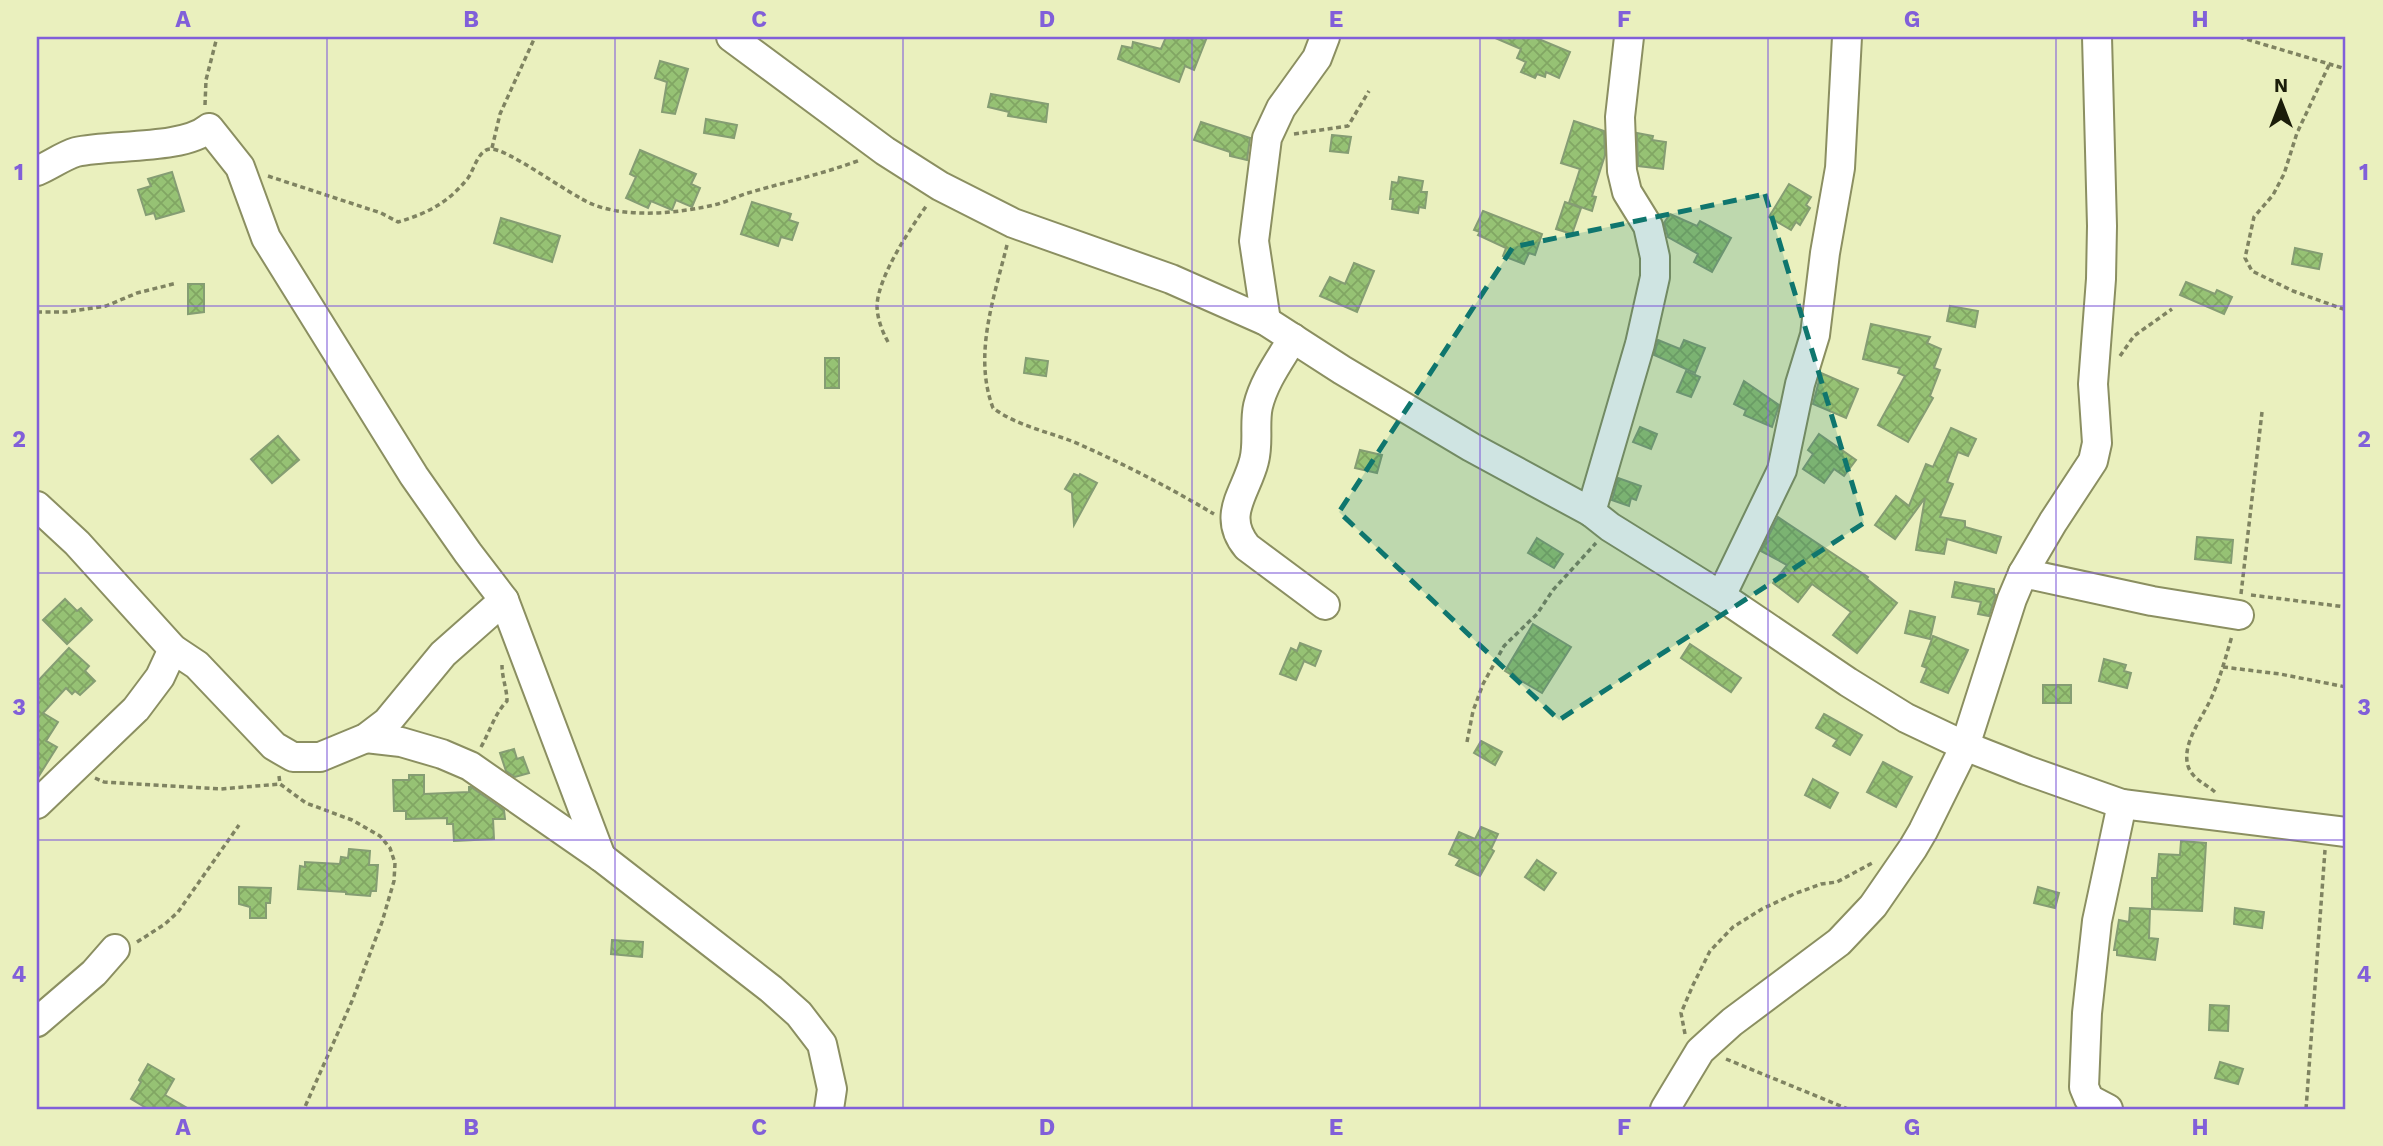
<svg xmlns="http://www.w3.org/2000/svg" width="2383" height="1146" viewBox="0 0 2383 1146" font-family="'Work Sans',sans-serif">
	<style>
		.building { fill: url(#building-cross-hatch); stroke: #859d73; stroke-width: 2 }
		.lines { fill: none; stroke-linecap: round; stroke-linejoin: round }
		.minor-casing { stroke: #8b8f61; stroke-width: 32 }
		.path { stroke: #7f8361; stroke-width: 3.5; stroke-dasharray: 5 3.5; stroke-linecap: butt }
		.minor { stroke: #fff; stroke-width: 28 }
		.marked { fill: #0f766e; fill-opacity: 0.2; stroke: #0f766e; stroke-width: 5; stroke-dasharray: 14 9; stroke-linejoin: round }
		.grid { fill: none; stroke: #815fd9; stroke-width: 2; stroke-opacity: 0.55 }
		.neatline { fill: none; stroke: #815fd9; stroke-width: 2.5 }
		.grid-label { font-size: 23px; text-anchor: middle; font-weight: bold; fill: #815fd9 }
	</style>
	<defs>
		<pattern id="building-cross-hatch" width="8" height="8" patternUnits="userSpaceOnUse" patternTransform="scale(1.75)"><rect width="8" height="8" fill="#96c274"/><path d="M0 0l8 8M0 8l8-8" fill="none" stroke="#81a663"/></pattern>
	</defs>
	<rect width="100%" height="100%" fill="#eaf0be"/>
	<g class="building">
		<path d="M1166 37H1207L1194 70 1185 66 1179 82 1118 59 1122 46 1132 48 1133 42 1161 49Z"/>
		<path d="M1493 37H1534L1570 52 1559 78 1546 72 1545 77 1537 74 1535 78 1521 72 1526 62 1517 58 1521 49Z"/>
		<path d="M660 61 688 69 675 114 662 112 667 82 655 78Z"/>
		<path d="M991 94 1048 104 1046 122 1008 116 1009 112 988 107Z"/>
		<path d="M706 119 737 125 734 138 704 133Z"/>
		<path d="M1574 121 1604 131 1605 155 1592 196 1596 197 1592 211 1569 203 1580 169 1561 163Z"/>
		<path d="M1201 122 1250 138 1247 160 1230 156V152L1194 140Z"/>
		<path d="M1637 133 1653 136 1652 140 1666 142 1663 169 1638 166Z"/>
		<path d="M1332 135 1351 137 1348 153 1330 151Z"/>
		<path d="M640 150 696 174 691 184 700 188 692 207 676 200 672 210 651 201 648 208 626 198 636 177 630 174Z"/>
		<path d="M172 172 184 211 156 219 154 213 146 215 138 190 151 186 148 179Z"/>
		<path d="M1399 177 1423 181 1421 192H1427L1425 208 1419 207 1418 213 1392 209 1393 199H1390L1392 182 1398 183Z"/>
		<path d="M1789 184 1811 197 1806 205 1810 208 1800 225 1796 222 1791 230 1769 217Z"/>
		<path d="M752 202 791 214 789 220 798 223 792 240 781 237 778 246 741 234Z"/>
		<path d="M1565 202 1581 208 1572 234 1556 229Z"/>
		<path d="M1483 211 1542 234 1535 255 1529 253 1524 264 1503 256 1506 248 1478 235 1480 232 1474 230Z"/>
		<path d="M1670 214 1697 226 1700 221 1731 238 1712 272 1694 262 1698 254 1668 237 1664 223Z"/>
		<path d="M501 218 560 236 552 262 494 243Z"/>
		<path d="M2295 248 2322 254 2319 269 2292 264Z"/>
		<path d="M1354 263 1374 271 1357 312 1320 296 1330 277 1345 284Z"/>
		<path d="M2186 282 2215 294 2217 290 2232 297 2224 314 2180 295Z"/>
		<path d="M188 284H204V312L188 314Z"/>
		<path d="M1950 306 1978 311 1975 327 1947 321Z"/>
		<path d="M1871 324 1930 337 1927 343 1941 349 1934 368 1940 370 1930 396 1933 398 1908 442 1878 425 1905 376 1898 373 1900 368 1863 359Z"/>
		<path d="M1658 340 1680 349 1684 340 1705 348 1695 373 1654 355Z"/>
		<rect x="825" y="358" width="14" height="30"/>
		<path d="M1026 358 1048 361 1046 376 1024 373Z"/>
		<path d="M1686 371 1700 377 1691 397 1677 392Z"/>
		<path d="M1821 373 1858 389 1846 418 1813 404Z"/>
		<path d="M1744 381 1779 405 1772 427 1744 415 1746 410 1734 404Z"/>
		<path d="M1640 427 1657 434 1651 449 1633 442Z"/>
		<path d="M1951 428 1976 439 1968 456 1958 452 1947 482 1953 484 1940 517 1965 521V527L2001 537 1996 553 1947 539 1944 554 1916 550 1925 498 1895 539 1875 525 1896 496 1909 506 1926 464 1933 467Z"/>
		<path d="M1819 434 1856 460 1844 476 1834 469 1824 483 1803 469 1813 454 1808 450Z"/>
		<path d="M278 436 299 460 272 483 251 459Z"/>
		<path d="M1360 450 1382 455 1377 473 1355 468Z"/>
		<path d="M1074 474 1079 476 1080 474 1097 483 1074 525 1072 493 1065 489Z"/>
		<path d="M1618 478 1641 486 1636 500 1631 498 1629 506 1612 500Z"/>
		<path d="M1778 517 1868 577 1867 579 1897 603 1857 653 1833 635 1851 612 1812 584 1798 602 1773 583 1787 565 1761 551Z"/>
		<path d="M2197 537 2233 540 2231 563 2195 559Z"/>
		<path d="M1537 538 1563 554 1554 568 1528 553Z"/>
		<path d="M1955 582 1994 589V594L1996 595 1989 616 1978 614 1981 602 1952 597Z"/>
		<path d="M65 599 77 611 81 608 92 620 67 644 43 620Z"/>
		<path d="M1910 611 1935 617 1930 639 1905 633Z"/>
		<path d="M1533 624 1571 647 1542 693 1505 671Z"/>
		<path d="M1933 636 1968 650 1948 693 1921 682 1927 668 1922 666Z"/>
		<path d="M1300 643 1321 651 1315 666 1304 661 1296 680 1280 674 1291 648 1297 651Z"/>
		<path d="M1690 644 1741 678 1731 692 1681 658Z"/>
		<path d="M69 648 89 666 85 671 95 681 80 695 75 691 72 694 66 688 43 713 58 722 46 741 57 747 37 779V682Z"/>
		<path d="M2104 659 2126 665 2124 671 2131 673 2127 688 2099 681Z"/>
		<rect x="2043" y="685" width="28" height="18"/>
		<path d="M1824 714 1862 735 1850 755 1833 746 1837 740 1816 728Z"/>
		<path d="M1481 741 1502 752 1495 765 1474 753Z"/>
		<path d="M514 749 517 759 523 757 529 773 515 777 506 771 500 753Z"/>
		<path d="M1883 762 1912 777 1896 807 1867 792Z"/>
		<path d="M409 775H424V794L469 792V787H471L504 810 505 819H493L494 839 454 841 453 824H447V818L406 819V811H394L393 780H409Z"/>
		<path d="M1813 779 1838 793 1830 808 1805 795Z"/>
		<path d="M1481 827 1498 834 1491 849 1494 851 1480 876 1456 865 1460 859 1449 854 1459 832 1475 839Z"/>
		<path d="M2181 841 2206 843 2202 911 2152 909V878H2157L2159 854 2180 855Z"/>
		<path d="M349 849 370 851 369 865H378L376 891H371L370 896 346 894V892L298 889 300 866 305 867V862L340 864 341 857 348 858Z"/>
		<path d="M1537 860 1556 873 1544 890 1525 877Z"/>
		<path d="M239 887 271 888 270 903H266V918H250V907L239 904Z"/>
		<path d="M2038 887 2059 893 2055 908 2034 903Z"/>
		<path d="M2130 908 2150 909 2149 938 2158 939 2155 960 2117 955V950H2114L2119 920 2129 922Z"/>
		<path d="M2235 908 2264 912 2262 928 2234 924Z"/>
		<path d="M612 940 643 942 642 957 611 954Z"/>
		<path d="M2210 1005 2229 1006 2228 1031 2209 1030Z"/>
		<path d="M2220 1062 2243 1069 2238 1084 2215 1078Z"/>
		<path d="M148 1064 174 1079 165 1095 189 1109H148L131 1099 141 1082 139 1080Z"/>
	</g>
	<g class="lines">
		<g class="minor-casing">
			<g id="minor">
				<path d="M731 37 885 151 940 186 1013 223 1171 279 1266 321 1342 370 1471 447 1591 512 1610 527 1721 596 1848 682 1906 718 1965 746 2026 770 2122 804 2346 832"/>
				<path d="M37 171C49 166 63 156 76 152 111 144 183 150 209 128L240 167 266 238 414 476 468 553 504 600 601 857"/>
				<path d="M1266 321 1254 241 1267 138 1281 108 1317 58 1325 37"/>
				<path d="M1293 338C1280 360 1264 381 1258 406 1254 424 1259 443 1254 461 1246 493 1221 515 1247 547L1325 605"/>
				<path d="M37 506 77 543 173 649 197 665 274 746 293 757H320L366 738 387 722 443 654 504 600"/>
				<path d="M1591 512 1640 344 1655 277V257L1648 226 1627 192 1622 171 1620 117 1629 37"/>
				<path d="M2023 573 2152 601 2239 615"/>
				<path d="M1721 596 1782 470 1800 384 1815 335 1825 253 1840 168 1847 37"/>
				<path d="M366 738 401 742 442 754 470 766 601 857 771 989 799 1014 822 1044 832 1089 829 1109"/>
				<path d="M37 804 136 709 160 677 173 649"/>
				<path d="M37 1022 94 973 115 949"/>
				<path d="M1665 1109 1700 1051 1732 1022 1839 942 1873 906 1913 848 1923 831 1965 746 2012 599 2023 573 2053 522 2093 461 2097 443 2093 384 2101 279 2102 226 2097 37"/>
				<path d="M2108 1109 2089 1099 2084 1087 2087 1013 2097 921 2122 804"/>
			</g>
		</g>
		<g class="path">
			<path d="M2239 37 2346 69"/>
			<path d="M2329 65 2297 133 2284 174 2273 195 2254 217 2245 258 2252 271 2293 291 2346 310"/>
			<path d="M205 105 206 80 217 37"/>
			<path d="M1294 134 1348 126 1369 91"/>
			<path d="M492 148 500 114 535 37"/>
			<path d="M268 176 381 213 398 222C428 213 448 203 468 178 474 170 478 150 490 149 506 147 571 196 592 204 628 219 681 213 718 204 728 201 738 196 748 193 785 182 823 174 860 160"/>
			<path d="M1007 245C994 298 973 355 993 408 1020 428 1053 432 1083 446 1128 466 1172 489 1214 514"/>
			<path d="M37 312H66L106 306 137 293 177 283"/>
			<path d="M888 342C882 331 877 318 877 305 879 275 910 229 927 205"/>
			<path d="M2120 356 2134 336 2172 309"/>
			<path d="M2241 594 2262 412"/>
			<path d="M2251 595 2346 607"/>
			<path d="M2223 667 2280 674 2346 687"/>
			<path d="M1467 742 1473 711 1483 684 1504 646 1537 614 1553 590 1596 543"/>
			<path d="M481 747C490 731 495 713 507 701 507 689 502 678 502 665"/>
			<path d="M279 776 280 784 306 803 352 820 380 836 390 848 395 863 394 881 382 922 352 1001 304 1109"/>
			<path d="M95 778 104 782 221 789 280 784"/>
			<path d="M2215 792C2206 784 2192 779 2188 766 2181 742 2205 715 2213 694 2221 675 2226 656 2232 636"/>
			<path d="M137 942 165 924 178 912 239 825"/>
			<path d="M1685 1034 1681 1013 1693 985 1710 951 1733 927 1762 909 1794 894 1821 884 1837 882 1874 862"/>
			<path d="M1726 1059 1848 1109"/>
			<path d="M2306 1109 2325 850"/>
		</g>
		<use href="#minor" class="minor"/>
	</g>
	<path class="marked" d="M1765 194 1864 523 1559 720 1339 512 1513 247Z"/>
	<path class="grid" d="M327 37V1109M615 37V1109M903 37V1109M1192 37V1109M1480 37V1109M1768 37V1109M2056 37V1109M37 306H2346M37 573H2346M37 840H2346"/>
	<rect width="2383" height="1146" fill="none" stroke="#eaf0be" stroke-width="77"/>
	<g transform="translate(2281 102)" stroke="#eaf0be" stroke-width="5" paint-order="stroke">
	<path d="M0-5L12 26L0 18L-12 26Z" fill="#1b1d0a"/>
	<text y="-10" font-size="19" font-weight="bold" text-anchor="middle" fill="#1b1d0a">N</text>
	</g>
	<rect x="38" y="38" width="2306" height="1070" class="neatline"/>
	<g class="grid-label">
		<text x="183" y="27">A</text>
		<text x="471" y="27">B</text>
		<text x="759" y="27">C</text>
		<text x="1047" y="27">D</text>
		<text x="1336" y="27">E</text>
		<text x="1624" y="27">F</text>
		<text x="1912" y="27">G</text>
		<text x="2200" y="27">H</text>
		<text x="19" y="180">1</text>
		<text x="2364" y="180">1</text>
		<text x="19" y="447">2</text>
		<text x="2364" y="447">2</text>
		<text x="19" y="715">3</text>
		<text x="2364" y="715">3</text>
		<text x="19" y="982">4</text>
		<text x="2364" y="982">4</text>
		<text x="183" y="1135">A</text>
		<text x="471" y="1135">B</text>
		<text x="759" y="1135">C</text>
		<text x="1047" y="1135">D</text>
		<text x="1336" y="1135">E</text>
		<text x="1624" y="1135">F</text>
		<text x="1912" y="1135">G</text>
		<text x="2200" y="1135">H</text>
	</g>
</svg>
